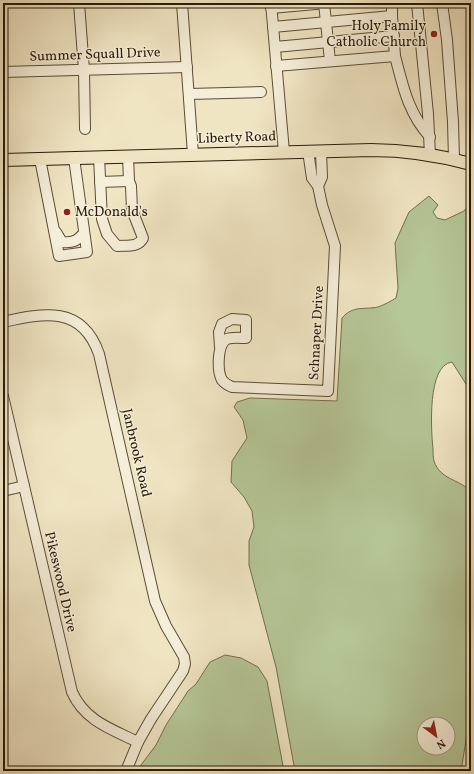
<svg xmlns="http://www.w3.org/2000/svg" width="474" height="774" viewBox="0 0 474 774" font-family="Vollkorn,serif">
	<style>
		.green { fill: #b5c697; stroke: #6f704f; fill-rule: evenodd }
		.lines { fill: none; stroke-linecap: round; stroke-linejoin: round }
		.minor-casing { stroke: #5b4d36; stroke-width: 12 }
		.major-casing { stroke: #291a07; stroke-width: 14 }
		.minor { stroke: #f5eed8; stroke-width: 10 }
		.major { stroke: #f0e5c3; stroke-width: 12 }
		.poi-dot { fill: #8f2418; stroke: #f5eed8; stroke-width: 1.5 }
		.labels { text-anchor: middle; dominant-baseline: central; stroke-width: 3; stroke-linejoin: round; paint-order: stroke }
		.poi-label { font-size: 14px; fill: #291a07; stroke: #f5eed8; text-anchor: end }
		.street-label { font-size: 14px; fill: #291a07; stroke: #f5eed8 }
	</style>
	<rect width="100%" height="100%" fill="#f0e5c3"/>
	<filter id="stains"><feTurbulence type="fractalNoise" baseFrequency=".005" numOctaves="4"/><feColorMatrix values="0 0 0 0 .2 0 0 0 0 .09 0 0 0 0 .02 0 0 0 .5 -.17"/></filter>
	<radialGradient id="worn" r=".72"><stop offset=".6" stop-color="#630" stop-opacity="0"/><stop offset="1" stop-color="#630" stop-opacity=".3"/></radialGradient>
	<g class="green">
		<path d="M429 196 438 205 433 212 437 218 445 220 464 211 470 204 471 198V392L452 362C427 365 431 430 433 449 433 453 433 458 434 461 440 480 460 479 471 492V710L461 771H295L276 667 249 565V541L254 527 252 511 244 497 231 482 232 461 247 438 243 420 234 407 237 402 250 398 337 401 342 318C353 305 364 310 378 307 384 305 391 301 396 298L398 288 395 243 409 212ZM424 724H448V748H424Z"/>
		<path d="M225 655 241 658 258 667 267 681 284 771H139L141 765 156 745 166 725 188 691 196 684 210 662Z"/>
	</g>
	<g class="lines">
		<g class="minor-casing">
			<g id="minor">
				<path d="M79 3 84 70 85 129"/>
				<path d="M182 3 193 154"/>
				<path d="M271 3 284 152"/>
				<path d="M324 3 330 61"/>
				<path d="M392 3V16"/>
				<path d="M417 3 428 114 430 155"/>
				<path d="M442 3 447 40 453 122 454 159"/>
				<path d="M271 8 327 3"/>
				<path d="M273 27 392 16 395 56 276 66"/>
				<path d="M275 47 394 36"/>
				<path d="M395 56C403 86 408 113 430 137"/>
				<path d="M3 72 187 67"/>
				<path d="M189 94 261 92"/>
				<path d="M99 157 102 219 107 234 117 246C127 245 138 248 143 238L132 210 131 186 129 181 128 156"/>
				<path d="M40 159 59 256 87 252 74 158"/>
				<path d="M100 182 129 181"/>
				<path d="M318 186 322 177 321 151"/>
				<path d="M56 232 62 242C73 243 77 241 84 233"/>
				<path d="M3 322C44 313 82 305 99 354L155 601 166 626 184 657 185 664 183 671 151 719 138 742 126 771"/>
				<path d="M220 347 219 332 222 324 232 319 246 320V338C240 338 232 337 227 339 217 344 217 371 222 380 225 384 228 385 232 387L328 391 335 246 322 205 318 186 312 178 308 151"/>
				<path d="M3 396 72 692C85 721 111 729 138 742"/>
				<path d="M3 491 24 486"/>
			</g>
		</g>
		<g class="major-casing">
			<path id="major" d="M3 160 371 150C405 150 438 155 471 164"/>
		</g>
		<use href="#minor" class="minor"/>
		<use href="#major" class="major"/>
	</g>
	<g class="poi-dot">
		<circle cx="434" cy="34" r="4"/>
		<circle cx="67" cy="212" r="4"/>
	</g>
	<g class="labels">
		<g class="poi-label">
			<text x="426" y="26">Holy Family<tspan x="426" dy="16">Catholic Church</tspan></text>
			<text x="75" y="212" text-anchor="start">McDonald's</text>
		</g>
		<g class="street-label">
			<text transform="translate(95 55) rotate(-2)">Summer Squall Drive</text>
			<text transform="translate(237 138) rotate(-2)">Liberty Road</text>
			<text transform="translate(317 333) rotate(-87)">Schnaper Drive</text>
			<text transform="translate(136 453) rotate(77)">Janbrook Road</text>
			<text transform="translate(60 582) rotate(77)">Pikeswood Drive</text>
		</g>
	</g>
	<rect width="474" height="774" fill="none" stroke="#f0e5c3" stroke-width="16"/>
	<rect x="4" y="4" width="466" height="766" fill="none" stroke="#291a07" stroke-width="2"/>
	<rect x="8" y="8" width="458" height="758" fill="none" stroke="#291a07"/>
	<g transform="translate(436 736) rotate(148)"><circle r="19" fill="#f5eed8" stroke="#a39984"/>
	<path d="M0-3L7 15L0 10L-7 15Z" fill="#8f2418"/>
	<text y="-6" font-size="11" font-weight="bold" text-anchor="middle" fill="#291a07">N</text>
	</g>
	<rect width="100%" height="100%" filter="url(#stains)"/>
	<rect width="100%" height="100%" fill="url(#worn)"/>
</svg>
